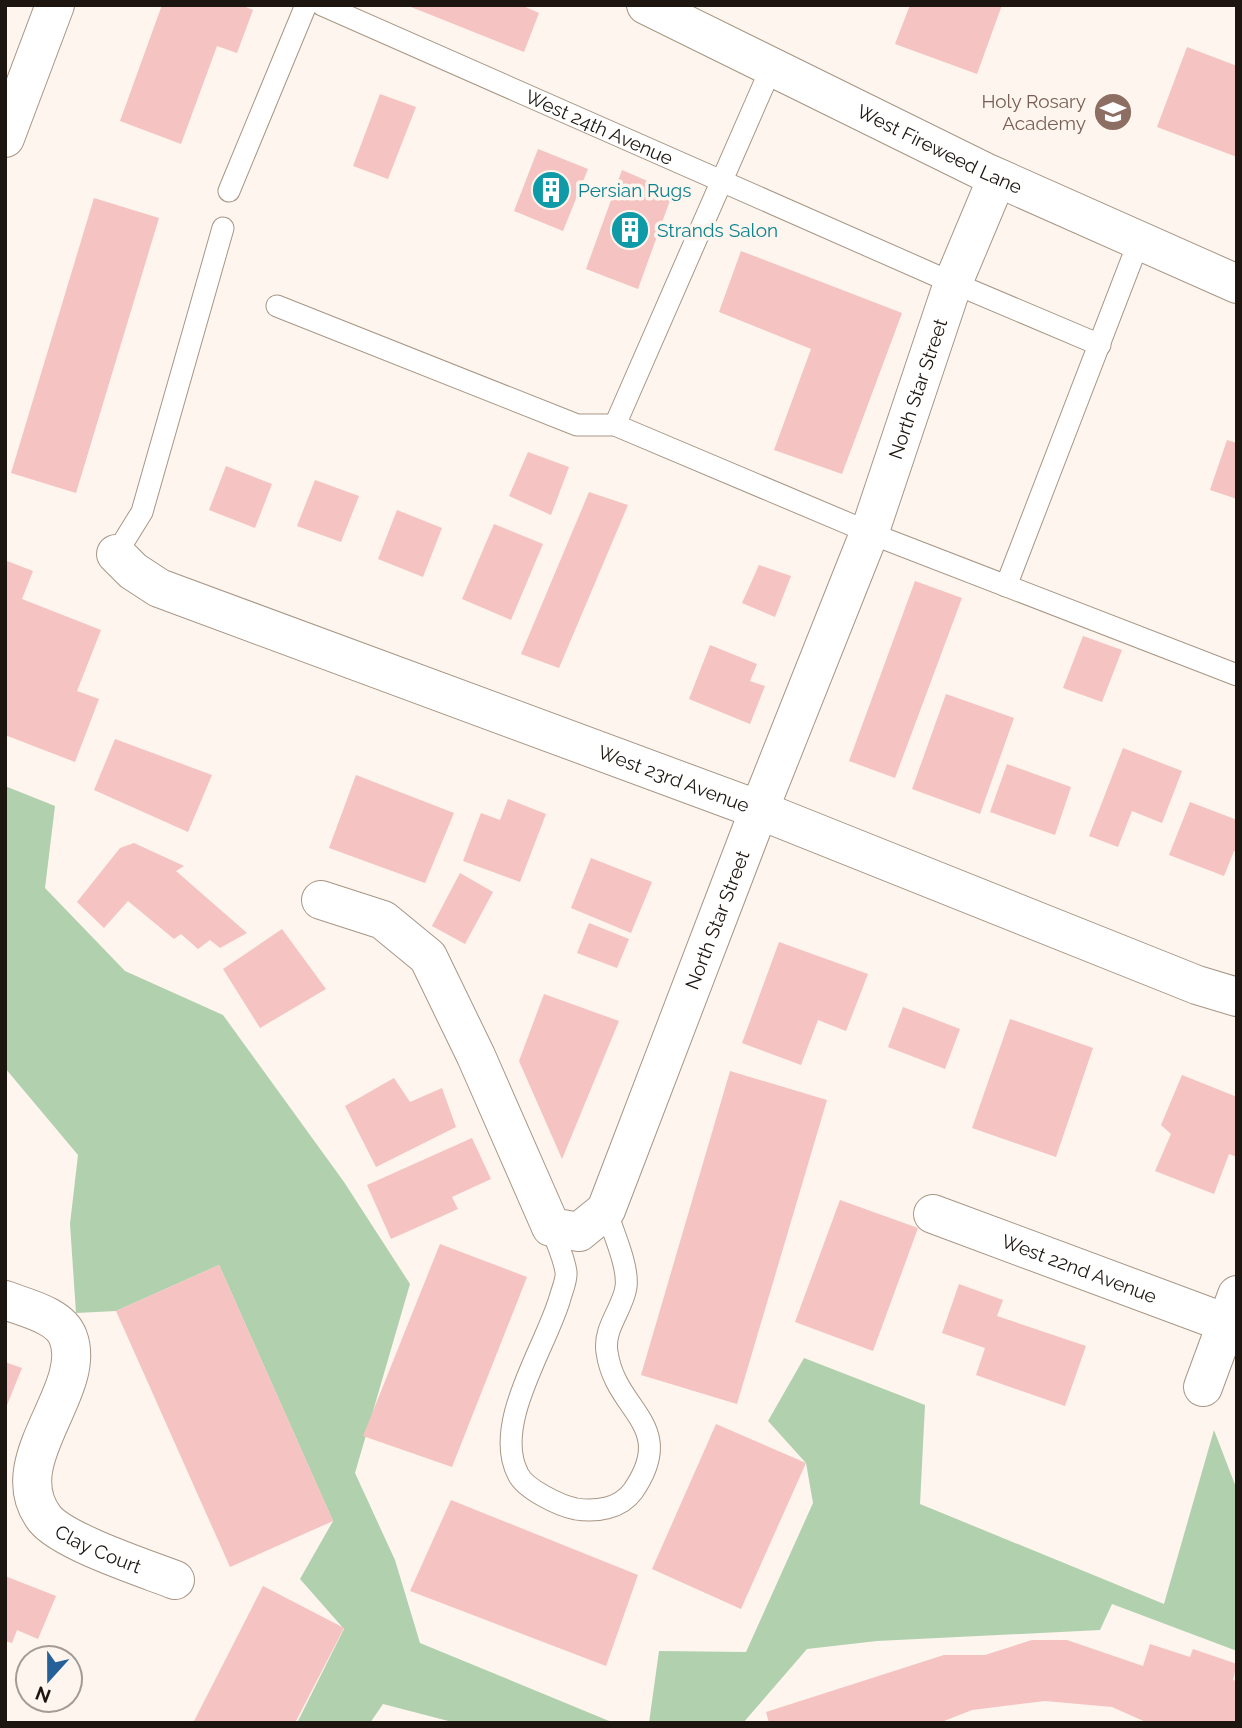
<svg xmlns="http://www.w3.org/2000/svg" width="1242" height="1728" viewBox="0 0 1242 1728" font-family="Raleway,sans-serif">
	<style>
		.forest { fill: #b1d0ad }
		.building { fill: #f5c3c1 }
		.lines { fill: none; stroke-linecap: round; stroke-linejoin: round }
		.service-casing { stroke: #a89685; stroke-width: 23 }
		.minor-casing { stroke: #a89685; stroke-width: 40 }
		.secondary-casing { stroke: #a89685; stroke-width: 40 }
		.service { stroke: #fff; stroke-width: 21 }
		.minor { stroke: #fff; stroke-width: 38 }
		.secondary { stroke: #fff; stroke-width: 38 }
		.labels { text-anchor: middle; dominant-baseline: central; stroke-width: 7; stroke-linejoin: round; paint-order: stroke }
		.education-label { font-size: 19px; fill: #785e54; stroke: #fdf5ee; text-anchor: end }
		.street-label { font-size: 19px; fill: #1d1610; stroke: #fdf5ee }
		.culture-label { font-size: 19px; fill: #0d838f; stroke: #fdf5ee; text-anchor: start }
	</style>
	<rect width="100%" height="100%" fill="#fdf5ee"/>
	<g class="forest">
		<path d="M5 786 55 806 45 888 125 971 223 1015 344 1182 410 1284 355 1473 395 1560 420 1643 614 1723H456L383 1704 370 1723H297L344 1629 300 1579 333 1521 219 1265 116 1311 76 1313 70 1224 78 1155 5 1068Z"/>
		<path d="M804 1358 925 1405 920 1504 1164 1604 1214 1430 1237 1490V1651L1112 1604 1100 1630 877 1641 807 1649 743 1723H649L659 1651 746 1652 813 1503 806 1463 768 1421Z"/>
	</g>
	<g class="building">
		<path d="M162 5H241L253 10 237 53 217 46 181 144 120 121Z"/>
		<path d="M406 5H521L539 13 524 52Z"/>
		<path d="M910 5H1002L977 74 895 44Z"/>
		<path d="M1187 47 1237 66V157L1157 127Z"/>
		<path d="M380 94 416 107 388 179 353 166Z"/>
		<path d="M538 149 588 169 563 231 514 211Z"/>
		<path d="M622 170 673 192 638 289 586 269Z"/>
		<path d="M94 198 159 218 76 493 11 473Z"/>
		<path d="M741 251 902 313 842 474 774 450 811 349 719 312Z"/>
		<path d="M1227 440 1237 443V499L1210 490Z"/>
		<path d="M528 452 569 467 551 515 509 496Z"/>
		<path d="M226 466 272 484 255 528 209 510Z"/>
		<path d="M315 480 359 496 341 542 297 526Z"/>
		<path d="M589 492 628 505 559 668 521 654Z"/>
		<path d="M397 510 442 528 423 577 378 559Z"/>
		<path d="M494 524 543 544 511 620 462 599Z"/>
		<path d="M7 561 33 571 22 599 101 630 77 691 99 699 75 762 5 735Z"/>
		<path d="M759 565 791 576 775 617 742 603Z"/>
		<path d="M915 581 962 598 895 778 849 761Z"/>
		<path d="M1083 636 1122 650 1102 702 1063 688Z"/>
		<path d="M710 645 757 664 750 681 765 686 750 724 689 699Z"/>
		<path d="M946 694 1014 718 980 814 912 789Z"/>
		<path d="M115 739 212 775 188 832 94 790Z"/>
		<path d="M1123 748 1182 771 1162 823 1132 811 1118 847 1089 836Z"/>
		<path d="M1007 764 1071 787 1055 835 990 812Z"/>
		<path d="M356 775 454 813 425 883 329 848Z"/>
		<path d="M508 799 546 814 520 882 463 861 481 813 500 820Z"/>
		<path d="M1190 802 1237 820V852L1234 851 1224 876 1169 855Z"/>
		<path d="M134 843 184 866 176 871 247 933 220 948 210 940 198 949 181 934 174 939 128 901 104 928 77 902 120 848Z"/>
		<path d="M591 858 652 882 631 933 571 908Z"/>
		<path d="M460 873 493 892 465 944 432 926Z"/>
		<path d="M589 923 629 939 617 968 577 953Z"/>
		<path d="M282 929 326 989 260 1028 223 969Z"/>
		<path d="M779 942 868 974 846 1031 818 1020 801 1065 742 1043Z"/>
		<path d="M544 994 619 1021 562 1159 519 1061Z"/>
		<path d="M903 1007 960 1029 945 1069 888 1047Z"/>
		<path d="M1010 1019 1093 1048 1056 1157 972 1128Z"/>
		<path d="M730 1071 827 1100 737 1404 641 1375Z"/>
		<path d="M1182 1075 1237 1097V1157L1229 1154 1214 1194 1155 1171 1171 1134 1161 1125Z"/>
		<path d="M394 1078 410 1102 442 1088 456 1127 376 1167 345 1106Z"/>
		<path d="M472 1138 491 1179 452 1197 458 1209 391 1239 367 1185Z"/>
		<path d="M840 1200 918 1228 873 1351 795 1322Z"/>
		<path d="M440 1244 527 1277 452 1467 363 1436Z"/>
		<path d="M219 1265 333 1521 230 1567 116 1311Z"/>
		<path d="M959 1284 1003 1300 997 1316 1086 1346 1065 1406 976 1375 985 1348 942 1333Z"/>
		<path d="M5 1362 22 1368 5 1410Z"/>
		<path d="M716 1424 806 1463 741 1609 652 1569Z"/>
		<path d="M451 1500 638 1575 606 1666 410 1591Z"/>
		<path d="M5 1576 56 1596 38 1639 17 1630 12 1643 5 1641Z"/>
		<path d="M263 1586 344 1628 295 1723H193Z"/>
		<path d="M1032 1640H1067L1143 1666 1150 1644 1190 1657 1193 1649 1237 1664 1233 1680 1237 1681V1723H1148L1112 1707 1045 1701 972 1710 939 1723H769L766 1712 944 1655H985Z"/>
	</g>
	<g class="lines">
		<g class="service-casing">
			<g id="service">
				<path id="s1" d="M322 5 937 276 1100 345"/>
				<path d="M229 191 306 5"/>
				<path d="M277 306 577 425H615L885 539 1237 675"/>
				<path d="M615 425 772 66"/>
				<path d="M116 554 142 512 223 228"/>
				<path d="M1006 586 1139 241"/>
				<path d="M551 1227C556 1241 564 1257 566 1272 567 1280 562 1290 560 1298 546 1347 492 1424 518 1474 525 1489 560 1506 576 1509 596 1512 620 1509 633 1491 679 1424 615 1412 607 1352 603 1328 623 1309 626 1287 629 1266 612 1230 606 1210"/>
			</g>
		</g>
		<g class="minor-casing">
			<g id="minor">
				<path id="s2" d="M116 554 133 571 159 588 759 810 1197 985 1237 997"/>
				<path id="s3" d="M321 900 383 920 428 957 476 1056 551 1227 579 1232 606 1210 759 810 870 531 953 283 997 178"/>
				<path id="s4" d="M933 1214 1226 1323"/>
				<path id="s5" d="M5 1300C25 1308 60 1315 68 1337 89 1391 0 1462 45 1519 64 1542 144 1568 175 1580"/>
				<path d="M1203 1387 1237 1295"/>
			</g>
		</g>
		<g class="secondary-casing">
			<g id="secondary">
				<path id="s6" d="M646 5 985 172 1237 284"/>
				<path d="M5 138 55 5"/>
			</g>
		</g>
		<use href="#service" class="service"/>
		<use href="#minor" class="minor"/>
		<use href="#secondary" class="secondary"/>
	</g>
	<defs>
		<g id="school-disc" transform="scale(2.0125)"><circle r="9.5" fill="#8d6e63" stroke="#fdf5ee"/><path d="M0-5L7-2L0 1L-7-2ZM-4 1L0 2.5L4 1V4Q0 6-4 4Z" fill="#fff"/></g>
		<g id="building-disc" transform="scale(2.0125)"><circle r="9.5" fill="#0f9aa8" stroke="#fdf5ee"/><path d="M-4-6H4V6H1V3H-1V6H-4ZM-2.5-4.3h1.7v1.8h-1.7ZM.8-4.3h1.7v1.8H.8ZM-2.5-1h1.7V.8h-1.7ZM.8-1h1.7V.8H.8Z" fill="#fff"/></g>
	</defs>
	<g fill-rule="evenodd">
		<use href="#school-disc" x="1113" y="112"/>
		<use href="#building-disc" x="551" y="190"/>
		<use href="#building-disc" x="630" y="230"/>
	</g>
	<g class="labels">
		<g class="education-label">
			<text x="1086" y="101">Holy Rosary<tspan x="1086" dy="22">Academy</tspan></text>
		</g>
		<g class="street-label">
			<text stroke="none"><textPath href="#s1" startOffset="303">West 24th Avenue</textPath></text>
			<text stroke="none"><textPath href="#s6" startOffset="327">West Fireweed Lane</textPath></text>
			<text stroke="none"><textPath href="#s3" startOffset="1362">North Star Street</textPath></text>
			<text stroke="none"><textPath href="#s2" startOffset="604">West 23rd Avenue</textPath></text>
			<text stroke="none"><textPath href="#s3" startOffset="794">North Star Street</textPath></text>
			<text stroke="none"><textPath href="#s4" startOffset="156">West 22nd Avenue</textPath></text>
			<text stroke="none"><textPath href="#s5" startOffset="329">Clay Court</textPath></text>
		</g>
		<g class="culture-label">
			<text x="578" y="190">Persian Rugs</text>
			<text x="657" y="230">Strands Salon</text>
		</g>
	</g>
	<rect width="1242" height="1728" fill="none" stroke="#1d1610" stroke-width="14"/>
	<g transform="translate(49 1679) rotate(201)"><circle r="33" fill="#fdf5ee" stroke="#a39c95" stroke-width="2"/>
	<path d="M0-5L12 26L0 18L-12 26Z" fill="#266098"/>
	<text y="-10" font-size="19" font-weight="bold" text-anchor="middle" fill="#1d1610">N</text>
	</g>
</svg>
